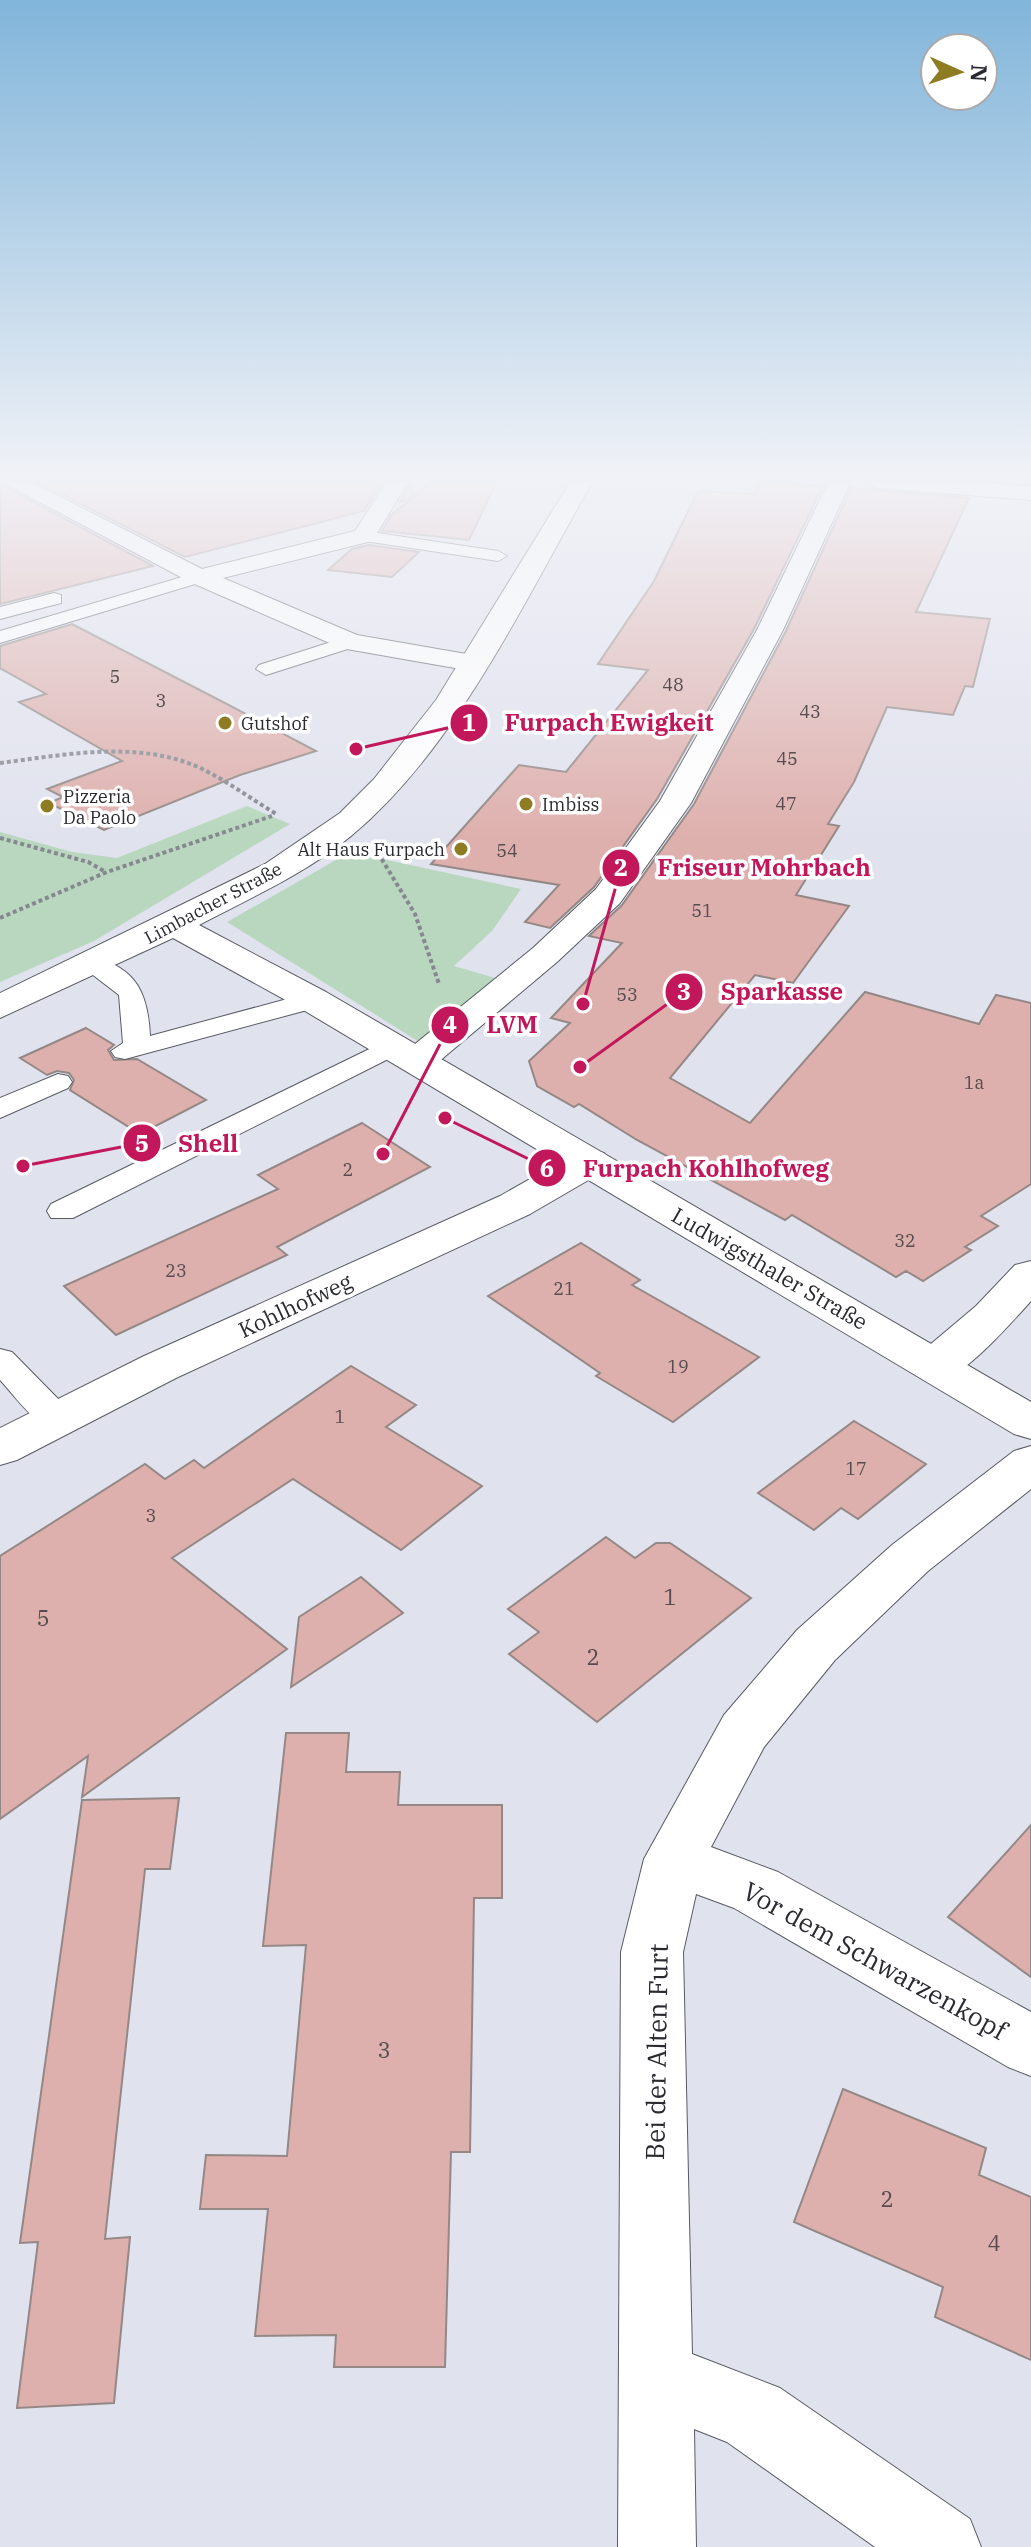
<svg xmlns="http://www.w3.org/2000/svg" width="1031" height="2547" viewBox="0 0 1031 2547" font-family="'IBM Plex Serif',serif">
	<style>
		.green { fill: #b8d7be }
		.building { fill: #deb0ad; stroke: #948886; stroke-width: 2 }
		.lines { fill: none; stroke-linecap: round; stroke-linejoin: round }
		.lane-casing { stroke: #595b64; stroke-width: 2 }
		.street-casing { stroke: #595b64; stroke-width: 2 }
		.secondary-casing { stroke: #595b64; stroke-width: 2 }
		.path { stroke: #868890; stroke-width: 4; stroke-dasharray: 4 3; stroke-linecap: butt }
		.lane { fill: #fff; fill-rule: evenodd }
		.street { fill: #fff; fill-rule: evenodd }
		.secondary { fill: #fff; fill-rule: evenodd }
		.poi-dot { fill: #8d7c22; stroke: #fff; stroke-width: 3 }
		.labels { text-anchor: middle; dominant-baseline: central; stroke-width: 7; stroke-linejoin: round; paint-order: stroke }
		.number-label { font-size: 18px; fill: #574c4f }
		.far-poi-label { font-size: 18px; fill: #2a2b30; stroke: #fff; text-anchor: start }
		.far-street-label { font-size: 18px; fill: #2a2b30; stroke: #fff }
		.street-label { font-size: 22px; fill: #2a2b30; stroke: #fff }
		.near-number-label { font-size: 22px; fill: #574c4f }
		.near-street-label { font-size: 26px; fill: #2a2b30; stroke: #fff }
		.leader { fill: none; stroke: #c2185b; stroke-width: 3 }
		.callout-dot { fill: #c2185b; stroke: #fff; stroke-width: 3 }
		.mark-label { font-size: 24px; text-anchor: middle; font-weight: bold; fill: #fff }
		.callout-label { font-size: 24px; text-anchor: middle; font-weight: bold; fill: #c2185b; stroke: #fff; stroke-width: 7; stroke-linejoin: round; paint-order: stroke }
	</style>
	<rect width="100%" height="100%" fill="#e0e2ee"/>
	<g class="green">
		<path d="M247 806 290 824 94 941 0 982V832L72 852 117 858Z"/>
		<path d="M350 852 521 889 492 931 454 966 495 978 421 1043 227 922Z"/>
	</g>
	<g class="building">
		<path d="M36 481H383L364 511 185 557Z"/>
		<path d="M431 481H497L469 540 382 531 391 515 411 499 400 502 411 483 413 497Z"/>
		<path d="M760 481 823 486 754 629 657 799 594 887 550 928 525 922 559 885 431 864 519 765 566 772 648 670 598 664 654 581 698 491 755 494Z"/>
		<path d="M0 484 153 566 0 604Z"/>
		<path d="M851 488 969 498 916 612 990 619 973 687 965 686 953 715 887 707 854 782 828 824 839 826 796 895 849 906 793 983 755 975 670 1078 750 1123 865 992 979 1024 996 995 1031 1003V1184L981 1216 998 1226 965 1247 971 1250 923 1281 906 1271 896 1277 792 1215 785 1220 637 1140 579 1104 574 1107 537 1086 529 1061 570 1023 551 1018 622 943 589 936 622 905 694 804 786 631Z"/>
		<path d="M369 545 419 552 392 577 328 570 352 549Z"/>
		<path d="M72 624 223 702 316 751 240 775 104 830 49 803 63 797 47 789 122 761 19 702 46 694 0 668V646Z"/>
		<path d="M86 1028 114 1045 108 1050 114 1060 137 1059 206 1100 140 1134 70 1090 74 1080 69 1073 57 1071 47 1075 20 1058Z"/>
		<path d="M362 1123 430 1167 277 1247 287 1255 116 1335 64 1286 278 1189 258 1175Z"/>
		<path d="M581 1243 640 1280 632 1285 759 1357 673 1422 596 1376 600 1373 488 1296Z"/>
		<path d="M351 1366 416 1405 386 1427 482 1486 401 1550 293 1479 172 1558 287 1649 82 1797 88 1756 0 1819V1556L145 1464 165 1479 194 1460 204 1468Z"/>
		<path d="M854 1421 926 1464 858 1519 841 1508 814 1530 758 1493Z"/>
		<path d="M606 1537 635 1558 656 1543H670L751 1598 597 1722 509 1654 539 1632 508 1609Z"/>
		<path d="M361 1577 403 1613 291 1687 299 1617Z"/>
		<path d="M286 1733H349L346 1772H400L398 1805H502V1898H474L470 2152H451L445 2367H334L336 2335 255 2336 268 2209H200L206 2155 287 2156 306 1945 263 1946Z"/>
		<path d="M179 1798 170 1869H145L105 2239 130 2237 114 2403 17 2408 38 2242 20 2243 82 1800Z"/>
		<path d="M1031 1825V1977L948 1917Z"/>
		<path d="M843 2089 986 2148 979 2175 1031 2197V2360L935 2317 943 2287 794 2222Z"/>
	</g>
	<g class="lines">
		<g class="lane-casing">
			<g id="lane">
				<path d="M364 531 498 551 507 556 498 561 358 540 355 536Z"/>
				<path d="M199 572 205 573V581L0 643V631Z"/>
				<path d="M54 593 61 595V603L0 619V607Z"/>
				<path d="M350 636 360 642 357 646 266 675 256 669 259 665Z"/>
				<path d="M93 957C137 968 148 994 150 1036L313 992 322 994 326 1000 322 1006 125 1059 115 1057 111 1051 123 1043 119 995 80 965Z"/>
				<path d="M392 1038 402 1040 406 1046 402 1052 73 1218H51L47 1211 51 1204Z"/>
				<path d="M58 1074 68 1076 72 1082 68 1088 0 1118V1098Z"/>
				<path d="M0 1349 12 1352 70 1411 75 1419 70 1427C40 1436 19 1400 0 1380Z"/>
			</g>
		</g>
		<g class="street-casing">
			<g id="street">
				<path d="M0 481H29L202 569 355 531 387 481H409L372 541 223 578 357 635 472 655 482 657 486 663 482 669 472 671 341 648 190 582Z"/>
				<path d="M829 481H851L783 630 691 803 620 903 557 962 430 1069 417 1072 404 1069 398 1061 404 1053 533 948 596 889 660 801 757 630Z"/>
				<path d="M866 481H968L1031 486V500L877 488Z"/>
				<path d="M590 1150 604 1153 610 1162 604 1171 530 1214 176 1378 17 1460 0 1465V1428L144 1356 500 1196 576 1153Z"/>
				<path d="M1031 1261V1301C1013 1321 973 1366 950 1376 939 1381 930 1379 919 1376L912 1365 919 1354 976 1306 1015 1265Z"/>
				<path d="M1031 1446V1489L928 1571 835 1660 764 1747 711 1847 778 1872 1031 2012V2076L1008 2067 734 1908 696 1894 683 1952 692 2354 780 2388 970 2519 981 2547H875L727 2442 694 2429 696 2547H618L621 1952 644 1859 724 1715 797 1630 892 1545 1014 1451Z"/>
			</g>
		</g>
		<g class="secondary-casing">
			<path id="secondary" d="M571 481H593C525 599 457 748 351 836 307 873 250 898 199 925L326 992 1031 1402V1439L1014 1434 300 1008 173 938 0 1018V993L265 864 340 813 374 779 436 700Z"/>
		</g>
		<g class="path">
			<path d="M0 763C63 755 137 740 198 767 226 780 251 799 278 815"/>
			<path d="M0 838 88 862 106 872"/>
			<path d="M378 853 415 914 439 984"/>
			<path d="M0 918 107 872 272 816"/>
		</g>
		<use href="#lane" class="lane"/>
		<use href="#street" class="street"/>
		<use href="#secondary" class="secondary"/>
	</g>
	<linearGradient id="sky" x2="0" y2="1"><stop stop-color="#81b5da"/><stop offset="0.57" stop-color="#f1f2f7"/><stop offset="1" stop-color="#f1f2f7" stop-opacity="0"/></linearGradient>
	<rect width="1031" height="838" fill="url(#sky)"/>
	<g class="poi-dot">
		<circle cx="225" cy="723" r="8"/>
		<circle cx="526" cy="804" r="8"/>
		<circle cx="47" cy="806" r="8"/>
		<circle cx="461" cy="849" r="8"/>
	</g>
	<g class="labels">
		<g class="number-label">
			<text x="115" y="676">5</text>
			<text x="673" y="684">48</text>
			<text x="161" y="700">3</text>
			<text x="810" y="711">43</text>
			<text x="787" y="758">45</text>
			<text x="786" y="803">47</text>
			<text x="507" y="850">54</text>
			<text x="702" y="910">51</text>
			<text x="627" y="994">53</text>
			<text x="974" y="1082">1a</text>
			<text x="348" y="1169">2</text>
			<text x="905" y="1240">32</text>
			<text x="176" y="1270">23</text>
			<text x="564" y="1288">21</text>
			<text x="678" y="1366">19</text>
			<text x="340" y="1416">1</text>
			<text x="856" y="1468">17</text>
			<text x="151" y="1515">3</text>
		</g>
		<g class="far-poi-label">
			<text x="241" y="723">Gutshof</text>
			<text x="63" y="796">Pizzeria<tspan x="63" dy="21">Da Paolo</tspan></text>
			<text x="542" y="804">Imbiss</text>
			<text x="445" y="849" text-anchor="end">Alt Haus Furpach</text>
		</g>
		<g class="far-street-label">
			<text transform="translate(213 903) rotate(-28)">Limbacher Straße</text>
		</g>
		<g class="street-label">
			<text transform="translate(770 1268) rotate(30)">Ludwigsthaler Straße</text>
			<text transform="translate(295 1305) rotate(-25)">Kohlhofweg</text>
		</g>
		<g class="near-number-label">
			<text x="670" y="1596">1</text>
			<text x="43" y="1617">5</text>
			<text x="593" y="1656">2</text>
			<text x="384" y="2049">3</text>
			<text x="887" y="2198">2</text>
			<text x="994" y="2242">4</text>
		</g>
		<g class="near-street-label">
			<text transform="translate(875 1960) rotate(29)">Vor dem Schwarzenkopf</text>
			<text transform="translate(656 2052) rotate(-89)">Bei der Alten Furt</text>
		</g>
	</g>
	<path class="leader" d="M356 749L469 723M583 1004L621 868M580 1067L684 992M383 1154L450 1025M23 1166L142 1143M445 1118L547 1168"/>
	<g class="callout-dot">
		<circle cx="356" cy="749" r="8"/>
		<circle cx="583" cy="1004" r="8"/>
		<circle cx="580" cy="1067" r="8"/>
		<circle cx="383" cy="1154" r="8"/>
		<circle cx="23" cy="1166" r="8"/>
		<circle cx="445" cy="1118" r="8"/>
		<circle cx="469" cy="723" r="20"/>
		<circle cx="621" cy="868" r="20"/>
		<circle cx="684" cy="992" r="20"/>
		<circle cx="450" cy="1025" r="20"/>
		<circle cx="142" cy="1143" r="20"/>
		<circle cx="547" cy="1168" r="20"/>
	</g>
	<g class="mark-label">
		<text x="469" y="731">1</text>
		<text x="621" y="876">2</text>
		<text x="684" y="1000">3</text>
		<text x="450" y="1033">4</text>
		<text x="142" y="1152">5</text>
		<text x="547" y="1177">6</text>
	</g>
	<g class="callout-label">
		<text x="609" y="731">Furpach Ewigkeit</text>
		<text x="764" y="876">Friseur Mohrbach</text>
		<text x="782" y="1000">Sparkasse</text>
		<text x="512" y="1033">LVM</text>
		<text x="208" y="1152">Shell</text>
		<text x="706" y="1177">Furpach Kohlhofweg</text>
	</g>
	<g transform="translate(959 72) rotate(93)"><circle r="38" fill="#ffffff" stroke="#aaaaac" stroke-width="2"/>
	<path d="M0-6L14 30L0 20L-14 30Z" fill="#8d7c22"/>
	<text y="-12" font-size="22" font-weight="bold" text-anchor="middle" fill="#2a2b30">N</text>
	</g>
</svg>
